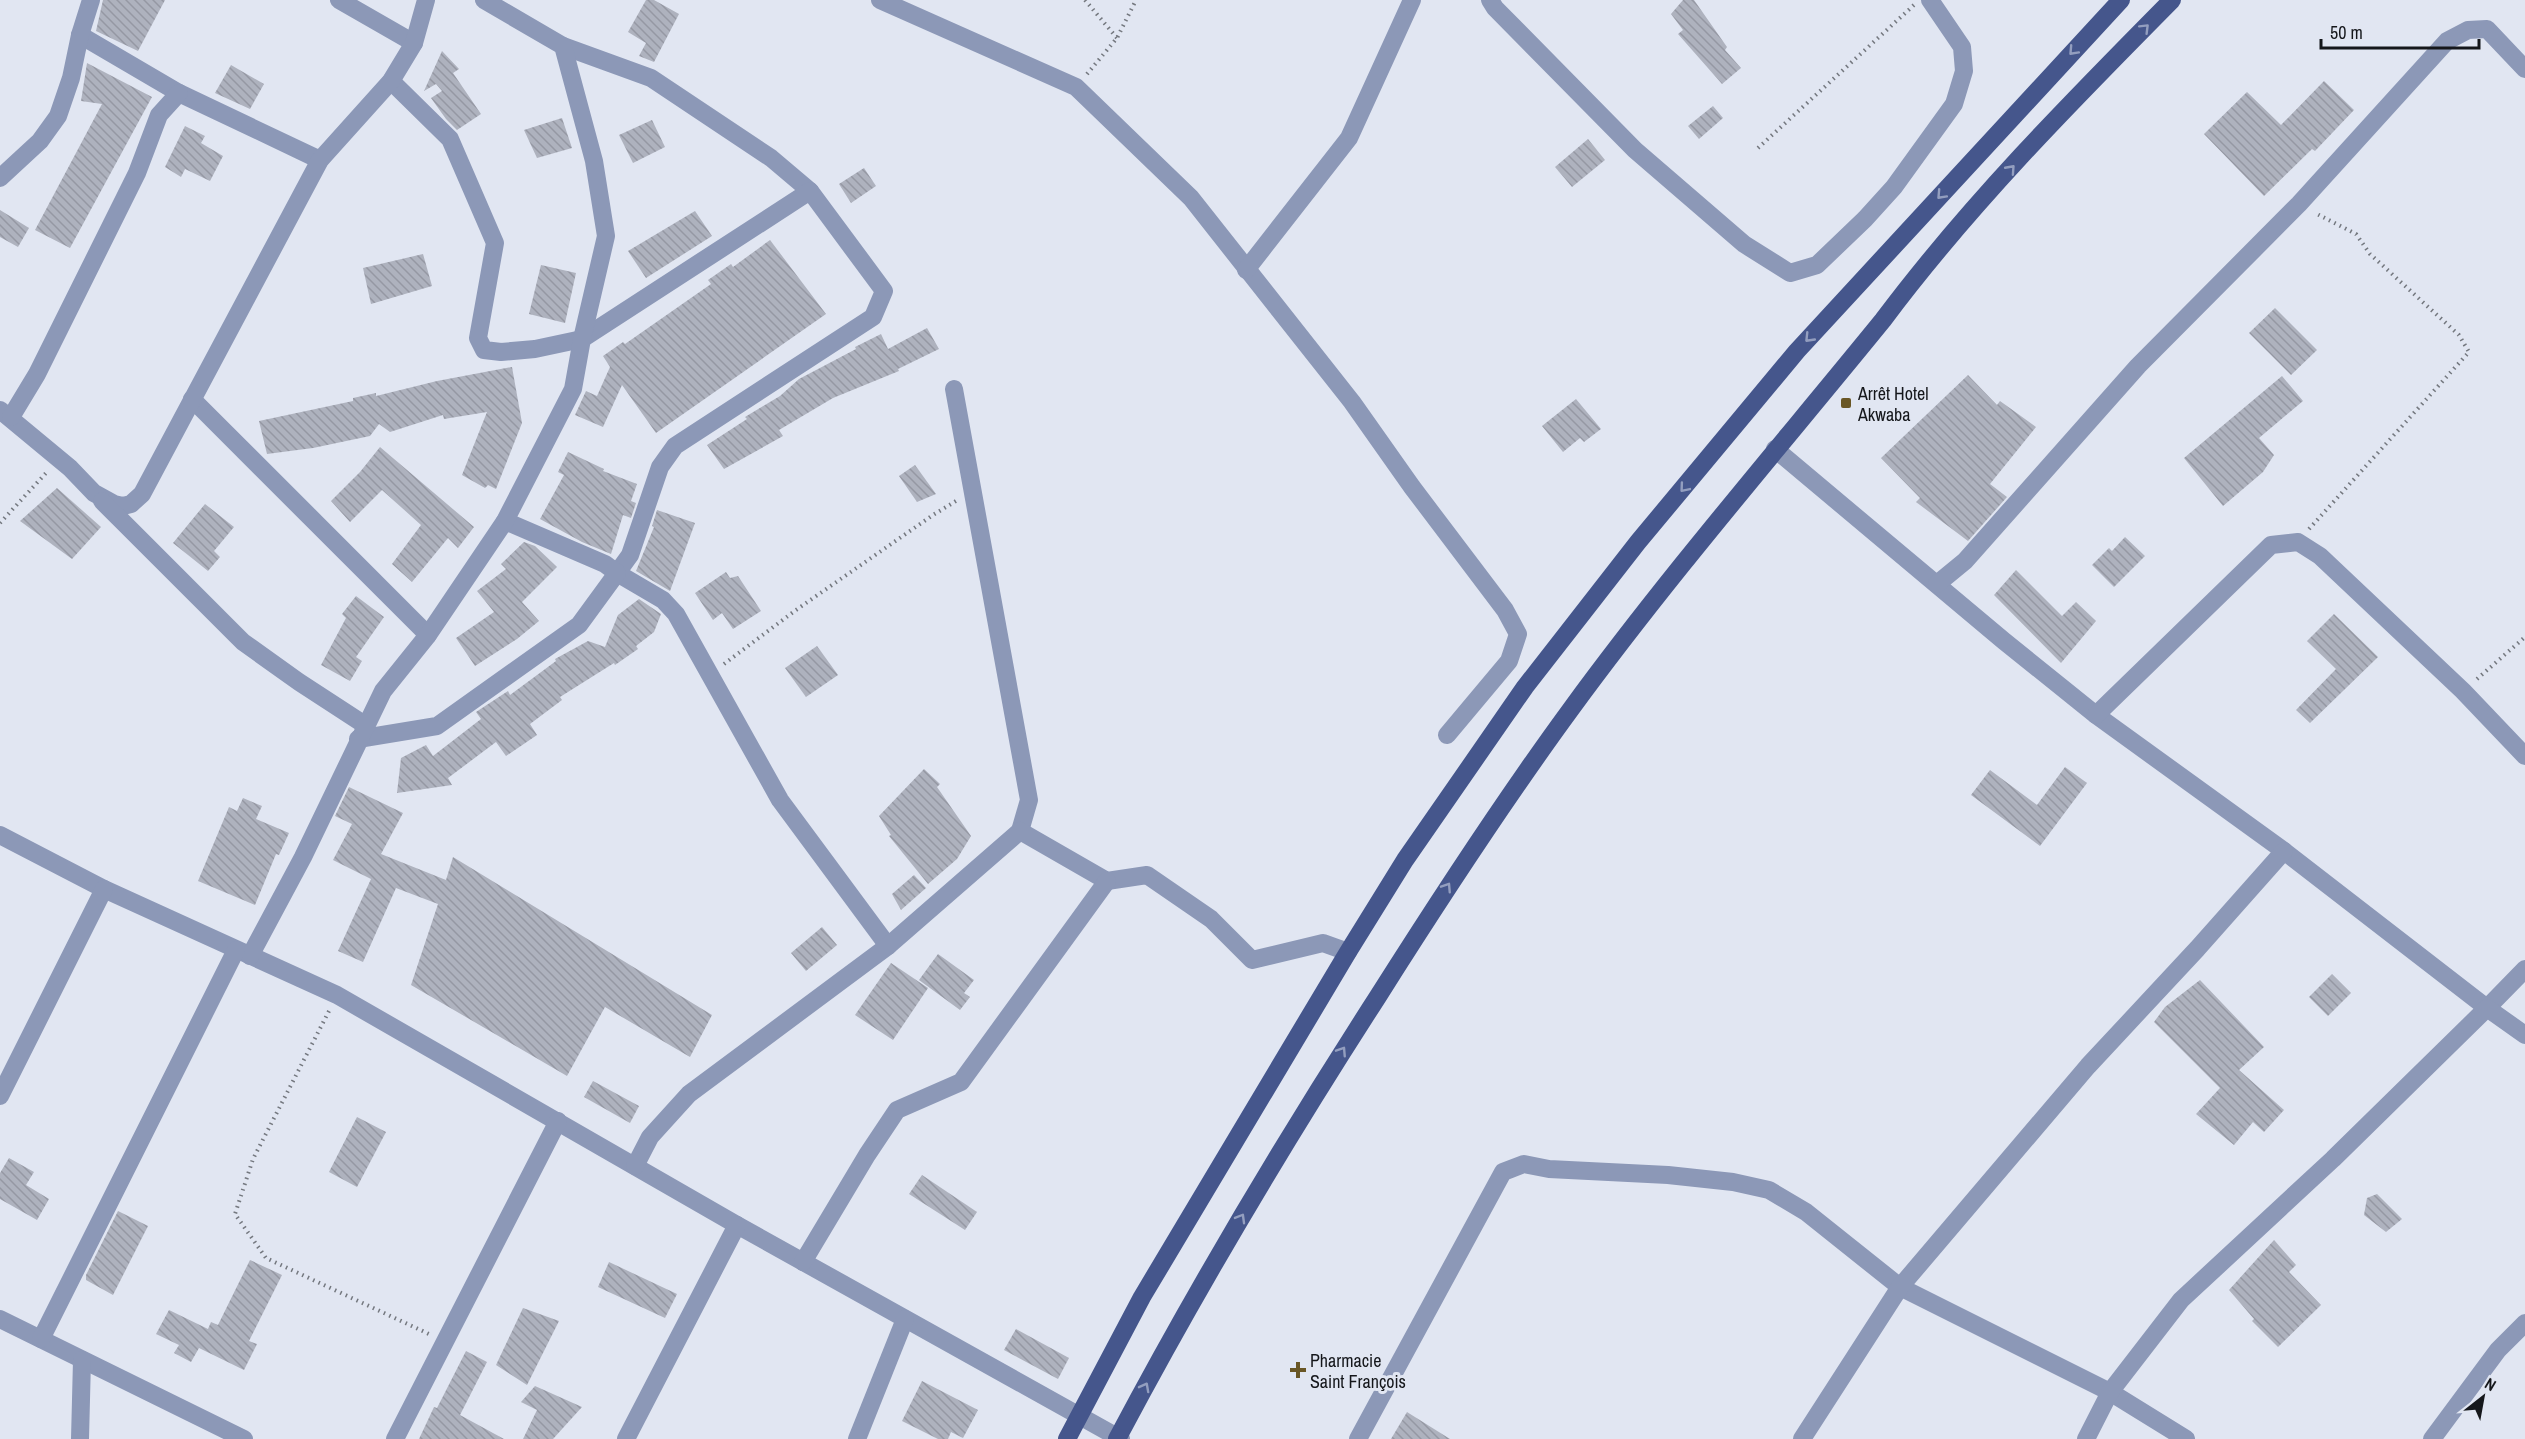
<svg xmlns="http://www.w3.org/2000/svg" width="2525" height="1439" viewBox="0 0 2525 1439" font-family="'Archivo Narrow',sans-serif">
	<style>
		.building { fill: url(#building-back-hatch) }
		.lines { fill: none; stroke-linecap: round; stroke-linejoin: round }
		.path { stroke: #74787f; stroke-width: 4; stroke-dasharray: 1.5 4.5; stroke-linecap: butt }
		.minor { stroke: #8c98b7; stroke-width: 18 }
		.major { stroke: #45568c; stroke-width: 18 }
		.oneway { stroke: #939ebf }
		.poi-dot { fill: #695625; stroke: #e1e6f2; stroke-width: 2 }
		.labels { text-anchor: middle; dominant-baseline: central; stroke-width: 6; stroke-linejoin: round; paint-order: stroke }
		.poi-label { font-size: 18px; fill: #15171b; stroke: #e1e6f2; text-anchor: start }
	</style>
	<defs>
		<pattern id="building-back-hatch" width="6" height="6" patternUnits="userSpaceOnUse" patternTransform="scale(1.5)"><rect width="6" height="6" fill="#aeb2be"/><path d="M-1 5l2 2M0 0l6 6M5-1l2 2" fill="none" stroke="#9598a3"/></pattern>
	</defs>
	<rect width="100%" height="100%" fill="#e1e6f2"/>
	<g class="building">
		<path d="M103 0H165L138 51 96 31Z"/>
		<path d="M646 0H654L679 14 654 62 639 56 646 43 628 32Z"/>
		<path d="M1683 0H1694L1727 47 1725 50 1741 68 1722 84 1678 34 1683 30 1671 14Z"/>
		<path d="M442 51 459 69 453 73 481 114 457 130 446 119 431 98 442 91 436 84 424 91Z"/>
		<path d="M87 63 152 97 70 248 35 230 102 104 81 101Z"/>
		<path d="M231 65 264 84 250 109 215 93Z"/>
		<path d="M2324 81 2354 110 2315 151 2312 149 2264 196 2204 134 2247 92 2281 125Z"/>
		<path d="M1713 106 1723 118 1699 139 1688 126Z"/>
		<path d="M562 118 572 148 537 158 524 130Z"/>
		<path d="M652 120 665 147 633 163 619 135Z"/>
		<path d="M185 126 205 136 201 143 223 156 210 181 185 169 181 177 165 167Z"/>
		<path d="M1588 139 1605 160 1572 187 1555 167Z"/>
		<path d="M864 168 876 186 851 203 839 184Z"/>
		<path d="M0 210 29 228 18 247 0 237Z"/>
		<path d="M695 211 712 236 646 278 628 251Z"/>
		<path d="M770 240 826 314 656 433 622 385 603 427 575 415 586 391 597 396 610 367 603 356 623 342 625 344 711 284 708 280 731 264 733 267Z"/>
		<path d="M423 254 432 286 371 304 363 268Z"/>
		<path d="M541 265 576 273 565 323 529 314Z"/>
		<path d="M2275 308 2317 350 2291 375 2249 333Z"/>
		<path d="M927 328 939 349 898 369 899 371 833 398 779 430 783 436 724 469 707 445 747 419 745 417 780 396 799 379 856 349 855 347 881 334 888 349Z"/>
		<path d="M512 367 522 423 496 489 488 485 485 488 462 475 487 412 444 419 443 415 390 432 379 424 370 436 313 448 267 454 259 421 353 401V398L376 393V396L437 381Z"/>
		<path d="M1968 375 1997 405 2000 401 2036 427 1990 484 2007 497 1968 541 1916 502 1920 498 1881 458Z"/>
		<path d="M2282 376 2303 401 2259 438 2274 455 2263 472 2223 506 2184 458Z"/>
		<path d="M1576 399 1601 429 1584 442 1580 438 1563 452 1542 426Z"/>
		<path d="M380 447 474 527 458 548 448 538 412 582 392 564 421 525 382 490 350 522 331 501 360 472Z"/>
		<path d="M568 452 604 469 603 471 637 484 631 501 636 503 631 518 623 515 611 554 582 542 540 519 564 475 558 472Z"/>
		<path d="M915 465 936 494 917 502 899 476Z"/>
		<path d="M57 488 101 527 72 559 20 521Z"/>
		<path d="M205 504 234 527 214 551 220 557 208 571 173 543Z"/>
		<path d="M657 510 695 523 670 591 636 571 654 527 652 526Z"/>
		<path d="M2125 537 2145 556 2114 587 2092 565 2109 548 2112 551Z"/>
		<path d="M524 542 535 546 557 567 522 602 539 621 517 639 475 666 456 638 494 612 477 591 506 569 501 564Z"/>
		<path d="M2016 570 2062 616 2076 602 2096 621 2061 663 1994 595Z"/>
		<path d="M726 572 730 578 738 576 761 611 733 629 722 613 713 620 695 593Z"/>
		<path d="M356 596 384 617 356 657 362 661 350 681 321 665 346 618 342 614Z"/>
		<path d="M639 599 661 614 654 632 636 646 638 649 615 665 614 663 560 697 562 700 530 724 537 735 506 756 496 742 448 778 452 785 397 793 401 758 426 745 433 756 481 719 476 712 508 691 510 695 556 661 555 659 588 641 605 647 618 615Z"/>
		<path d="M2334 614 2378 657 2310 723 2296 710 2336 669 2307 641Z"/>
		<path d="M817 646 838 675 806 697 785 668Z"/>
		<path d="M2065 767 2087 783 2040 846 1971 795 1990 770 2037 805Z"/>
		<path d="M924 769 940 784 937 787 971 836 957 859 928 884 889 836 891 835 879 816Z"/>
		<path d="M349 787 403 813 381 854 446 880 453 857 712 1015 690 1057 605 1007 567 1076 411 985 438 904 396 888 363 962 338 951 371 879 333 860 352 824 335 816Z"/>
		<path d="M243 798 262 806 256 819 289 833 279 855 276 854 255 905 198 881 229 807 237 811Z"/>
		<path d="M914 875 926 888 901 910 892 894Z"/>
		<path d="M822 927 837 945 806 971 791 953Z"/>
		<path d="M938 954 974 980 964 993 970 997 960 1010 919 980Z"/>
		<path d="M891 963 928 988 893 1040 855 1015Z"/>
		<path d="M2332 974 2351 993 2328 1016 2309 997Z"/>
		<path d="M2200 980 2264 1047 2239 1070 2284 1110 2264 1132 2253 1122 2234 1145 2196 1114 2220 1088 2154 1022 2165 1007Z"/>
		<path d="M593 1081 639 1106 630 1123 584 1097Z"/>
		<path d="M357 1117 386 1132 357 1187 329 1172Z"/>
		<path d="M9 1158 34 1172 26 1185 49 1199 37 1220 0 1199V1173Z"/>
		<path d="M922 1175 977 1212 965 1230 909 1194Z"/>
		<path d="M2377 1194 2402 1219 2386 1232 2364 1215 2367 1198Z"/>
		<path d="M118 1211 148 1226 113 1295 86 1280V1275Z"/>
		<path d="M2274 1240 2296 1265 2289 1272 2321 1305 2278 1347 2252 1321 2254 1319 2229 1290Z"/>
		<path d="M250 1260 282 1275 249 1341 257 1344 244 1370 199 1348 191 1362 174 1353 179 1345 156 1334 169 1310 208 1329 211 1322 218 1325Z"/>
		<path d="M609 1262 677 1294 665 1318 598 1287Z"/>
		<path d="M523 1308 559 1321 527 1385 496 1365Z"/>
		<path d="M1016 1329 1069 1358 1058 1379 1004 1350Z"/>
		<path d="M466 1351 487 1362 460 1415 504 1439H419L434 1407 437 1408Z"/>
		<path d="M922 1381 978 1410 963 1438 951 1432 948 1439H938L902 1421Z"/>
		<path d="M535 1386 582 1407 553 1439H523L537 1410 521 1402Z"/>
		<path d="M1407 1412 1450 1439H1391Z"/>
	</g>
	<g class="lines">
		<g class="path">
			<path d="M1085 0 1117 38"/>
			<path d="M1087 74 1117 38 1136 0"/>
			<path d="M1758 148 1914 5"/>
			<path d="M0 523 46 473"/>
			<path d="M2309 529 2469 352 2459 335 2370 254 2356 234 2315 213"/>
			<path d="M724 664 796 610 933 515 956 501"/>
			<path d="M2477 679 2525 637"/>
			<path d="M329 1011 253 1159 235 1214 266 1258 429 1334"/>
		</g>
		<g class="minor">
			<path d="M339 0 414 43"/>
			<path d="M880 0 1076 87 1191 198 1352 402 1412 487 1505 610 1518 634 1509 661 1447 735"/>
			<path d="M1490 0 1495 8 1635 150 1744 244 1790 273 1817 265 1865 219 1894 187 1954 104 1964 71 1962 47 1930 0"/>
			<path d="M80 35 179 93 320 160"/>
			<path d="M563 46 651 78 771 158 810 191"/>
			<path d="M391 81 450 139 495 243 478 338 484 350 501 352 535 349 582 339 810 191 884 291 873 317 675 446 660 467 630 555 617 573 663 600 676 614 780 800 888 946"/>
			<path d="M0 178 40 141 58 116 71 78 80 35 91 0"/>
			<path d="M1246 270 1349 138 1412 0"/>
			<path d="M954 389 1029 800 1020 831"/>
			<path d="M192 399 428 635"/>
			<path d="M0 410 70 468 94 493 114 504 123 506 131 504 142 494 320 160 391 81 414 43 426 0"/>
			<path d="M11 417 37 374 137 173 159 115 179 93"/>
			<path d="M1775 449 2004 641 2096 715 2284 851 2487 1008 2525 969"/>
			<path d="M102 501 243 642 299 682 365 725"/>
			<path d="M1937 584 1965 561 2138 366 2299 204 2447 41 2468 30 2487 29 2525 69"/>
			<path d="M2096 715 2271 545 2298 542 2320 556 2463 691 2525 756"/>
			<path d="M358 739 437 726 579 625 617 573 605 564 505 521"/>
			<path d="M0 835 104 889 337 995 737 1225 1121 1439"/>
			<path d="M250 956 303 857 383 691 428 635 505 521 573 389 582 339 606 236 594 161 563 46 484 0"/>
			<path d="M0 1096 104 889"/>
			<path d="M635 1166 650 1137 689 1094 888 946 1020 831 1107 881 1147 875 1211 919 1252 960 1323 943 1348 952"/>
			<path d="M803 1262 867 1155 897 1110 961 1082 1107 881"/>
			<path d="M0 1319 244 1439"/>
			<path d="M41 1339 236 950"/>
			<path d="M80 1439 82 1360"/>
			<path d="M395 1439 558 1121"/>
			<path d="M626 1439 737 1225"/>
			<path d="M857 1439 905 1319"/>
			<path d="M1358 1439 1503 1172 1524 1164 1549 1169 1668 1175 1733 1182 1769 1190 1806 1212 1900 1287 2110 1392 2186 1439"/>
			<path d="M1802 1439 1900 1287 2088 1066 2197 949 2284 851"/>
			<path d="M2086 1439 2110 1392 2181 1300 2333 1159 2487 1008 2525 1035"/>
			<path d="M2432 1439 2498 1350 2525 1323"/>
		</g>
		<g class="major">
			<path d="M1067 1439 1142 1297 1348 952 1405 860 1525 687 1638 542 1797 351 2121 0"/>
			<path d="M1117 1439C1197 1288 1284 1142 1377 998 1439 900 1502 803 1571 709 1669 575 1778 449 1883 320 1969 205 2071 102 2172 0"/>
		</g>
	</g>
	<defs><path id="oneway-chevron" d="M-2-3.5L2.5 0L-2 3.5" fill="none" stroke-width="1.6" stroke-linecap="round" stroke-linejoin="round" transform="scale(1.5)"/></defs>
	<g class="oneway">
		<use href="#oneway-chevron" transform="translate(2145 28) rotate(-45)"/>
		<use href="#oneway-chevron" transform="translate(2073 51) rotate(133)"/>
		<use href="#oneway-chevron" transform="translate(2011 169) rotate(-48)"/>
		<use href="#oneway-chevron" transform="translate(1941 195) rotate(133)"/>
		<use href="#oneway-chevron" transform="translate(1809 338) rotate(134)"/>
		<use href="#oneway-chevron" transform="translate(1684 488) rotate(130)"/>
		<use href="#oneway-chevron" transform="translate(1447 887) rotate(-57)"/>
		<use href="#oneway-chevron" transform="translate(1342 1051) rotate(-57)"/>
		<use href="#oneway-chevron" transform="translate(1241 1218) rotate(-60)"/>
		<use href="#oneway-chevron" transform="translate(1145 1387) rotate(-62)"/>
	</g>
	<g class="poi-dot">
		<rect x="1840" y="397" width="12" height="12" rx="3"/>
		<path d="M1295 1361h6v6h6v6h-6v6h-6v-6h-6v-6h6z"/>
	</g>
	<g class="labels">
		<g class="poi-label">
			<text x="1858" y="393">Arrêt Hotel<tspan x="1858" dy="21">Akwaba</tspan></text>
			<text x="1310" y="1360">Pharmacie<tspan x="1310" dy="21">Saint François</tspan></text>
		</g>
	</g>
	<g transform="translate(2483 1397) rotate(31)" stroke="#e1e6f2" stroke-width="4.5" paint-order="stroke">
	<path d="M0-4.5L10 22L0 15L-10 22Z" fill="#15171b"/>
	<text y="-9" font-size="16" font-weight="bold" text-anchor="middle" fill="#15171b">N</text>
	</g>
	<path d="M2321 39v9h158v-9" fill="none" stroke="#15171b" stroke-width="3"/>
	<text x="2330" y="39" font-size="18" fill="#15171b" stroke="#e1e6f2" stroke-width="4.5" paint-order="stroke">50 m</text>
</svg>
